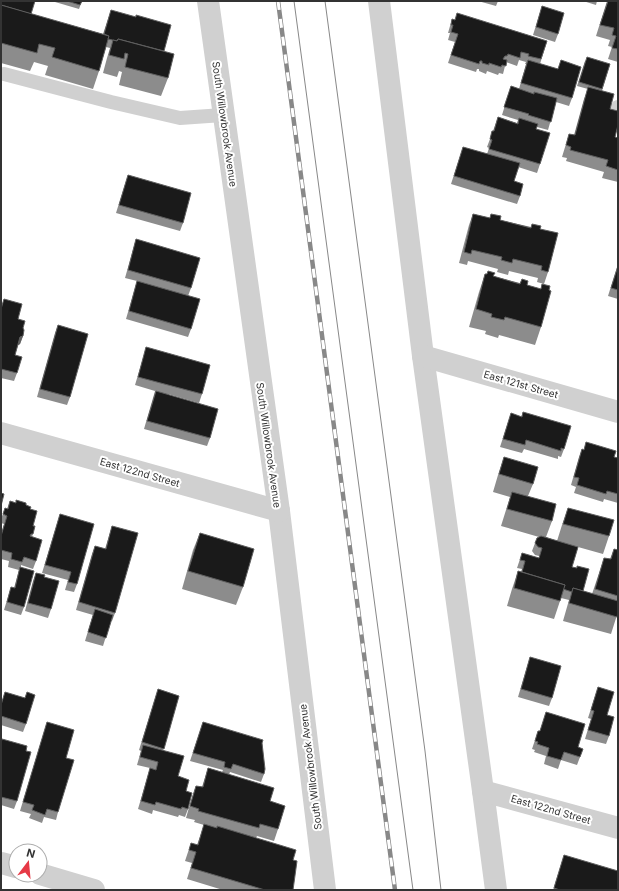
<svg xmlns="http://www.w3.org/2000/svg" width="619" height="891" viewBox="0 0 619 891" font-family="Inter,sans-serif">
	<style>
		.lines { fill: none; stroke-linecap: round; stroke-linejoin: round }
		.lane { stroke: #d0d0d0; stroke-width: 14 }
		.street { stroke: #d0d0d0; stroke-width: 22 }
		.tram { stroke: #888; stroke-width: 1 }
		.rail-casing { stroke: #888; stroke-width: 4.5 }
		.rail { stroke: #fff; stroke-width: 3; stroke-dasharray: 9; stroke-linecap: butt }
		.wall { fill: #8c8c8c }
		.shaded-wall { fill: #5f5f5f }
		.building { fill: #1a1a1a; stroke: #5f5f5f }
		.labels { text-anchor: middle; dominant-baseline: central; stroke-width: 4; stroke-linejoin: round; paint-order: stroke }
		.street-label { font-size: 10px; fill: #333; stroke: #fff }
	</style>
	<rect width="100%" height="100%" fill="#fff"/>
	<g class="lines">
		<g class="lane">
			<path d="M4 74 111 102 180 118 223 115"/>
			<path d="M617 109 618 107"/>
		</g>
		<g class="street">
			<path d="M208 1 279 511 325 890"/>
			<path d="M379 1 423 356 483 791 496 890"/>
			<path d="M423 356 618 412"/>
			<path d="M1 433 279 511"/>
			<path d="M483 791 618 828"/>
			<path d="M1 863 16 867"/>
			<path d="M40 874 94 890"/>
		</g>
		<g class="tram">
			<path d="M294 1 413 890"/>
			<path d="M325 1 425 751 441 890"/>
		</g>
		<g class="rail-casing">
			<path id="rail" d="M278 1 395 890"/>
		</g>
		<use href="#rail" class="rail"/>
	</g>
	<g class="wall">
		<path d="M1 1 31 14 103 34 111 10 164 51 168 78 161 96 119 85 122 72 119 71 117 77 103 73 107 58 110 48 106 47 99 71 93 89 45 75 48 66 34 62 30 71 1 63Z"/>
		<path d="M55 1H82L79 9 55 2Z"/>
		<path d="M478 1H498L496 6Z"/>
		<path d="M529 1H536L535 2Z"/>
		<path d="M583 1H597L596 5Z"/>
		<path d="M607 1H618V62L608 59 612 47 608 46 610 40 596 36Z"/>
		<path d="M542 6 558 34 555 42 533 35Z"/>
		<path d="M452 19 547 41 540 64 558 69 561 60 572 98 569 106 556 102 548 130 537 127 536 129 540 164 537 173 518 167 514 181 520 196 517 204 451 184 463 147 487 154 489 148 487 147 490 139 492 131H493L498 117 517 123 518 120 502 115 511 86 519 89 526 64H525L526 62 519 60 517 66 506 62 503 74 499 73 498 75 487 71 486 74 479 71V69H477L476 72 448 63 455 42 448 40 450 33H448Z"/>
		<path d="M585 61 610 64 602 91 610 109 615 137 618 138V182L602 178 604 172 566 161 567 158 562 157 569 134 574 135 584 99 588 89 577 86Z"/>
		<path d="M128 175 183 223 180 231 116 213Z"/>
		<path d="M473 214 490 218 491 214 500 220 540 229 548 272 544 284 537 282 538 278 509 271 508 275 497 272 498 269 468 261 467 265 459 263 469 225Z"/>
		<path d="M136 239 191 288 188 296 191 329 188 337 126 319 137 281 125 278Z"/>
		<path d="M618 264V299L608 296Z"/>
		<path d="M485 274 520 283 522 279 527 285 541 289 542 284 541 327 535 345 499 335 498 338 485 334 486 331 469 327 479 292Z"/>
		<path d="M4 299 23 328V336L20 344 18 345 15 355 17 373 14 381 1 378V307Z"/>
		<path d="M58 325 70 397 67 405 37 397 55 333Z"/>
		<path d="M146 347 202 394 199 403 168 394 210 438 207 446 144 429 155 391 135 385 144 355Z"/>
		<path d="M523 412 564 449 561 457 558 456V459L524 449 522 453 500 447 511 413 521 417Z"/>
		<path d="M586 442 614 457 618 458V503L604 499 603 502 574 493 576 487 571 485 579 457 582 449 584 450Z"/>
		<path d="M504 457 533 484 528 496 552 521 546 537 557 541 562 525 568 508 609 536 603 554 578 547 572 567 583 591 592 594 604 558 610 559 614 549 618 550V616L617 615 611 634 563 621 569 600 561 598 554 619 507 606 512 589 518 571 521 572 522 569 517 568 522 553 539 558V556L535 555 532 551 537 538 539 537 501 526 506 510 510 497 493 492 498 475Z"/>
		<path d="M10 501 26 505 30 509 33 526H35L32 537 36 561 33 569 21 565V567L24 607 21 615 4 610 11 587 14 588 19 570 8 567 9 561 1 559V533L4 524 1 523V519L5 508 7 509Z"/>
		<path d="M60 514 77 584 74 592 65 590 68 580 42 573Z"/>
		<path d="M112 526 115 613 112 621 111 620 103 646 85 641 93 615 76 610 92 554 95 546 105 549Z"/>
		<path d="M200 533 243 587 236 605 182 589 193 550Z"/>
		<path d="M36 573 44 577 51 609 48 618 25 611 33 581Z"/>
		<path d="M530 657 552 698 549 706 518 697Z"/>
		<path d="M598 687 607 715 609 736 606 744 585 739 591 719 588 718Z"/>
		<path d="M158 689 179 696 163 750 186 791 188 809 185 817 179 815 178 817 153 810 152 814 138 809 150 768 137 765 141 751 139 750Z"/>
		<path d="M5 692 26 724 23 732 1 725V704Z"/>
		<path d="M546 712 578 747 583 749 577 765 561 760 558 769 544 764 546 756 534 752 535 750 532 749 538 731H540Z"/>
		<path d="M47 722 66 758 58 812 56 820 44 817 42 823 29 818 31 814 20 811Z"/>
		<path d="M203 722 262 743 264 774 261 782 230 772 229 775 270 801 278 829 274 841 257 836 256 838 293 860V890H223L187 879 192 863 185 861 191 843 197 845 204 825 194 822 195 820 186 818 192 797 196 786 202 787 208 768 222 772 223 770 190 761Z"/>
		<path d="M1 742 26 751 17 801 14 809 1 805Z"/>
		<path d="M564 855 618 890H553Z"/>
	</g>
	<path class="shaded-wall" d="M23 336 20 344 17 346 20 337Z"/>
	<g class="building">
		<path d="M1 1H35L31 14 1 5Z"/>
		<path d="M67 1H82L80 5Z"/>
		<path d="M608 1H618V49L612 48 616 36 612 35 614 28 600 25Z"/>
		<path d="M1 5 109 36 99 71 52 57 55 48 39 44 37 53 1 43Z"/>
		<path d="M542 6 564 13 558 34 536 27Z"/>
		<path d="M111 10 136 17V15L171 25 164 51 118 39 117 41 108 39 109 36 104 34Z"/>
		<path d="M457 13 547 41 541 59 528 56 529 54 521 52 520 58 508 54 507 56H505L503 59 507 60 506 66 502 65 501 67 489 63V65L482 63V61H480L479 64 451 55 458 34 451 32 453 25H451L452 19 455 20Z"/>
		<path d="M118 39 174 54 168 78 125 67 128 54 125 53 124 59 109 55 113 40 117 41Z"/>
		<path d="M587 57 610 64 602 89 579 82Z"/>
		<path d="M528 60 558 69 561 60 581 67 572 98 521 83Z"/>
		<path d="M511 86 534 94V92L557 98 551 122 528 115 529 114 504 107Z"/>
		<path d="M588 87 614 94 610 109 618 111V125L615 137 618 138V170L606 166 608 160 570 150 571 147 566 145 569 134 575 135Z"/>
		<path d="M498 117 518 124 519 118 538 124 536 129 550 133 540 164 489 149 492 140 490 139 492 131H494Z"/>
		<path d="M463 147 520 163 514 181 523 184 520 196 454 176Z"/>
		<path d="M128 175 191 193 183 223 119 205Z"/>
		<path d="M473 214 490 218 491 214 501 216 500 220 531 228 532 224 541 226 540 229 558 233 548 272 541 270 542 266 513 259 512 263 501 260 502 257 472 250 471 254 464 252Z"/>
		<path d="M136 239 200 258 191 288 128 270Z"/>
		<path d="M618 266V290L611 288Z"/>
		<path d="M488 271 495 273 493 276 520 284 522 279 528 281 527 285 541 289 542 284 550 286 549 290 551 291 541 327 505 317 504 320 491 317 492 314 476 309 485 274H487Z"/>
		<path d="M137 281 200 299 191 329 129 311Z"/>
		<path d="M4 299 22 304 18 319 25 321 23 328 24 330 23 336 20 337 15 355 22 357 17 373 1 369V309Z"/>
		<path d="M58 325 88 334 70 397 40 389Z"/>
		<path d="M146 347 210 365 202 394 138 377Z"/>
		<path d="M156 391 218 409 210 438 147 421Z"/>
		<path d="M523 412 571 426 564 449 561 448V451L526 440 525 445 503 439 511 413 522 417Z"/>
		<path d="M586 442 616 451 614 457 618 458V494L607 491 606 494 577 485 579 478 574 477 582 449 584 450Z"/>
		<path d="M504 457 538 467 533 484 499 474Z"/>
		<path d="M512 492 556 504 552 521 507 509Z"/>
		<path d="M1 493 4 494 1 506Z"/>
		<path d="M16 500 26 503V505L31 507 30 509 37 511 33 526H35L33 534H31L30 536 42 540 36 561 24 557 22 562 11 559 12 553 1 550V536L7 516 3 514 5 508 8 509 10 501 16 503Z"/>
		<path d="M568 508 614 520 609 536 563 524Z"/>
		<path d="M60 514 94 524 77 584 68 582 71 572 45 565Z"/>
		<path d="M112 526 138 533 115 613 79 602 95 546 106 549Z"/>
		<path d="M200 533 254 549 243 587 188 571Z"/>
		<path d="M541 536 578 547 572 567 577 568V566L589 569 583 591 573 588 572 592 563 589 565 585 522 572 525 561 520 560 522 553 539 558 542 548 538 547 535 543 537 538Z"/>
		<path d="M614 549 618 550V596L595 589 604 558 611 559Z"/>
		<path d="M20 567 34 571 24 607 7 602 11 587 15 588Z"/>
		<path d="M518 571 565 585 560 601 514 588Z"/>
		<path d="M36 573 45 575 44 577 59 581 51 609 28 603Z"/>
		<path d="M573 588 618 601V613L617 617 569 603Z"/>
		<path d="M95 609 113 615 106 638 88 632Z"/>
		<path d="M530 657 561 666 552 698 521 689Z"/>
		<path d="M598 687 614 692 607 715 614 717 609 736 588 730 594 711 591 710Z"/>
		<path d="M158 689 179 696 164 749 142 742Z"/>
		<path d="M5 692 25 698 27 692 35 695 26 724 1 716V705Z"/>
		<path d="M546 712 585 724 578 747 583 749 580 757 564 752 561 760 547 756 549 748 537 744 538 742 535 741 538 731H540Z"/>
		<path d="M47 722 74 730 66 758 74 760 58 812 47 809 45 815 32 810 34 805 23 802Z"/>
		<path d="M203 722 263 740 262 743 265 769 264 774 233 764 231 769 224 767 225 762 193 753Z"/>
		<path d="M2 739 27 746 26 751 31 752 17 801 1 797V743Z"/>
		<path d="M143 745 184 756 178 776 189 780 186 791 192 793 188 809 182 807 181 809 156 802 155 805 141 801 150 768 156 770 158 762 140 757Z"/>
		<path d="M208 768 274 788 270 801 285 806 278 829 260 824 259 828 198 811 199 809 190 806 196 786 203 787Z"/>
		<path d="M204 824 217 828V826L296 850 293 860 297 861 293 890H265L191 868 196 852 189 850 191 843 198 845Z"/>
		<path d="M564 855 618 871V890H560L554 888Z"/>
	</g>
	<g class="labels">
		<g class="street-label">
			<text transform="translate(225 124) rotate(82)">South Willowbrook Avenue</text>
			<text transform="translate(521 384) rotate(16)">East 121st Street</text>
			<text transform="translate(269 445) rotate(82)">South Willowbrook Avenue</text>
			<text transform="translate(140 472) rotate(16)">East 122nd Street</text>
			<text transform="translate(310 767) rotate(-97)">South Willowbrook Avenue</text>
			<text transform="translate(551 809) rotate(16)">East 122nd Street</text>
		</g>
	</g>
	<rect width="619" height="891" fill="none" stroke="#333333" stroke-width="4"/>
	<g transform="translate(28 863) rotate(16)"><circle r="19" fill="#ffffff" stroke="#adadad"/>
	<path d="M0-3L7 15L0 10L-7 15Z" fill="#e63946"/>
	<text y="-6" font-size="11" font-weight="bold" text-anchor="middle" fill="#333333">N</text>
	</g>
</svg>
